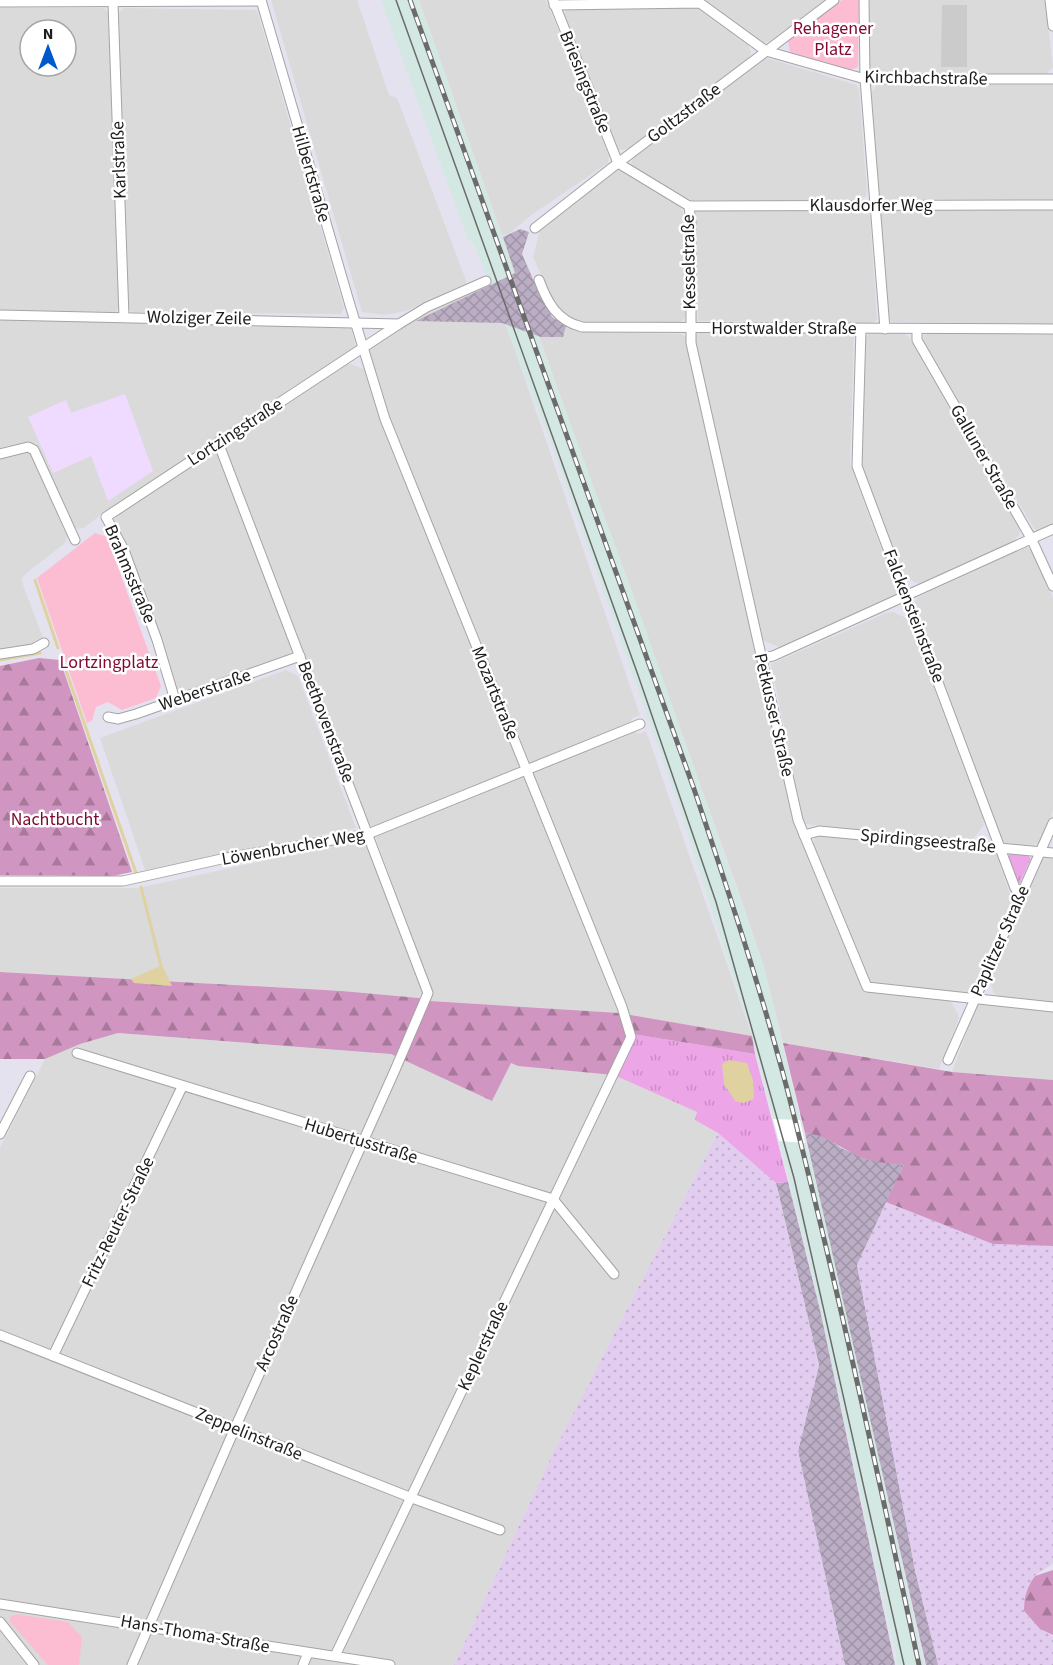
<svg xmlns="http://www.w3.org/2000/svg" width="1053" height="1665" viewBox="0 0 1053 1665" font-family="'Source Sans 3',sans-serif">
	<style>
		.residential { fill: #dadadb; fill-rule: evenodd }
		.education { fill: #efdbff }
		.religious { fill: #cbcbcb }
		.railway { fill: #d4e8e3 }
		.construction { fill: url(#construction-cross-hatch) }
		.farmland { fill: url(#farmland-dots) }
		.grass { fill: url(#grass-tufts) }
		.forest { fill: url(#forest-firs) }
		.park { fill: #fcbdd3 }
		.water { fill: #dfd1a0 }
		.pier { fill: #fff }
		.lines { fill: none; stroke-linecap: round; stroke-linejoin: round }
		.stream { stroke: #dfd1a0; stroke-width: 3 }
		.minor-casing { stroke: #a4a4a4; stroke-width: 11 }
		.minor { stroke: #fff; stroke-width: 9 }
		.tram { stroke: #6b6b6b; stroke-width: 1.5 }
		.rail-casing { stroke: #6b6b6b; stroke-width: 5 }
		.rail { stroke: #fff; stroke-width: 3; stroke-dasharray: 9; stroke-linecap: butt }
		.labels { text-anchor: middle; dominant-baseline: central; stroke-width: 5; stroke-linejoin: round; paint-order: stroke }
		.park-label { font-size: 18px; fill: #7f0732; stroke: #fff }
		.street-label { font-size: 18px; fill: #1d1d1d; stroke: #fff }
	</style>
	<defs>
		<pattern id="construction-cross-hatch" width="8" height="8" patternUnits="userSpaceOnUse" patternTransform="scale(1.5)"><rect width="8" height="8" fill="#baadc4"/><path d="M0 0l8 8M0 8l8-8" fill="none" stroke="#9f94a8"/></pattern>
		<pattern id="farmland-dots" width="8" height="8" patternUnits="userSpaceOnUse" patternTransform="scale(1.5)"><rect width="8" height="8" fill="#e2ccef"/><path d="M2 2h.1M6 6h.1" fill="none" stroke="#c1afcc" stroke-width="1.8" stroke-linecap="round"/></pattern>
		<pattern id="grass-tufts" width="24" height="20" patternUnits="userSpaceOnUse" patternTransform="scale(1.5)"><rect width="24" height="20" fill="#eca5e7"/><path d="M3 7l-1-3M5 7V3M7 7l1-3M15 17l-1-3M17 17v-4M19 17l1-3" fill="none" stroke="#ca8ec6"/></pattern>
		<pattern id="forest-firs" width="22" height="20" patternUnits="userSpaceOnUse" patternTransform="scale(1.5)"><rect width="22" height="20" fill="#d095c0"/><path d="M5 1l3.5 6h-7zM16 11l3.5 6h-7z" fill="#a8799b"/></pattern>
	</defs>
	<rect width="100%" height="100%" fill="#e5e2ef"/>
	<g class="residential">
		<path d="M271 0H357L389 95 397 98 467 283 406 311 385 315 362 312Z"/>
		<path d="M419 0H546L609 155 608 163 530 216 509 234 502 235Z"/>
		<path d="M706 0H825L770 41 763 43 756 40Z"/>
		<path d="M869 0H1045L1053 67 1046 74 877 75 869 66Z"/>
		<path d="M573 7 698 8 748 44 751 53 749 58 628 149 619 150 616 148 563 16 566 10Z"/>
		<path d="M0 8H103L108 12 119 306 116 312 0 310ZM30 30H66V66H30Z"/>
		<path d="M124 8 257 10 344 308 341 314 133 312 129 310 118 14Z"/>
		<path d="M766 58 857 85 859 90 867 190 866 196 858 200H691L632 167 631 162 634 157Z"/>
		<path d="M877 85H1053V200L881 199 878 195 871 93Z"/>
		<path d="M615 171H621L677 203 683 212 686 228 685 318 681 322H584L576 320 554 304 533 257 540 230Z"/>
		<path d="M696 209 867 210 870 217 877 320 872 323 698 321Z"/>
		<path d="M887 209H1053V324L892 322 889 318 880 216 882 211Z"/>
		<path d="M492 283 640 715 632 718 631 722 530 763 391 422 369 350 415 318Z"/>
		<path d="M0 320 347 326 351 328 356 347 103 513 84 528 78 529 70 523 36 444 30 442 0 449Z"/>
		<path d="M555 320 566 327 577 330 594 332 681 334 686 337 793 821 863 988 947 1000 951 1002 958 1014 959 1018 939 1069 783 1043 764 967 737 887 537 331Z"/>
		<path d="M700 333H850L854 336 850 464 897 591 896 596 781 648 762 640 695 338 696 334Z"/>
		<path d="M929 333H1053V527L1039 532 1035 530 923 341 924 335Z"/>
		<path d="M868 334H904L909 337 1020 528 1019 535 1011 543 924 584H919L905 577 902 573 862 465 864 340Z"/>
		<path d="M347 363 364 369 380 420 519 765 516 769 373 827 369 825 225 447V443Z"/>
		<path d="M214 450 217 451 292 646V650L287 657 182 693 176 689 115 520 117 514Z"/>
		<path d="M24 452 31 454 33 457 67 537 65 543 29 571 22 578 23 585 42 635 43 640 37 646 0 652V458Z"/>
		<path d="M1027 547 1032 551 1053 597V811L1039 843 1033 846 1007 845 1002 840 914 604 918 597Z"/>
		<path d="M893 612 906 618 909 621 983 818 984 825 974 838 965 840 804 824 771 664 886 613Z"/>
		<path d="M286 670 298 676 356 828 145 870 100 738Z"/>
		<path d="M634 731 638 734 646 731 752 1036 629 1015 533 773Z"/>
		<path d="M522 776 525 778 619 1013 430 1001 433 993 375 836Z"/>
		<path d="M820 836 996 853 1012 900 972 992 968 993 870 982 813 844 815 838Z"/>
		<path d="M364 839 423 990 419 998 342 991 0 972V888H138Z"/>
		<path d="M1045 857 1053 858V1002L999 997 993 992 990 977 1043 859Z"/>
		<path d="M981 1003 1053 1011V1080L952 1072 977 1005Z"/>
		<path d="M118 1033 391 1054 492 1101 511 1063 518 1066 614 1075 697 1112 695 1120 718 1133 556 1447 454 1665H0V1148L45 1059 80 1044Z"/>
	</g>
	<path class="education" d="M125 394 153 471 108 501 91 456 53 473 28 417 66 400 71 413Z"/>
	<path class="religious" d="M942 5H967V67H941Z"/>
	<path class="railway" d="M381 0H419L515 273 633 594 764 967 807 1149 817 1171 924 1665H898L813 1277 789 1179 752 1036 675 795 552 446 474 244 468 240Z"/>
	<g class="construction">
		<path d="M520 229 529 232 522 254 536 286 552 317 566 326 563 337H541L502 323 416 321 515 273 503 237Z"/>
		<path d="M805 1133 815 1134 831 1141 841 1148 867 1159 904 1165 857 1265 916 1575 1053 1665H926Z"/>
		<path d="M788 1182 820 1310 895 1665H845L819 1550 798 1451 819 1365 776 1183Z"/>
	</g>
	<g class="farmland">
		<path d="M718 1133 776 1183 819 1365 798 1451 845 1665H454L556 1447Z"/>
		<path d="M886 1202 993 1244 1053 1246V1564L1034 1576 1024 1605V1612L1040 1629 1053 1636V1665H938L916 1575 857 1265Z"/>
	</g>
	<g class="grass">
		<path d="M1010 854 1027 855 1031 858 1020 883H1017L1008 857Z"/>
		<path d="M633 1034 755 1054 788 1182 776 1183 718 1133 695 1120 697 1112 614 1075Z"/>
	</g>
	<g class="forest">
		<path d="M39 658 60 660 132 872 112 876 0 875V666Z"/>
		<path d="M0 972 342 991 419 998 430 1001 619 1013 752 1036 755 1054 633 1034 614 1075 518 1066 511 1063 492 1101 391 1054 118 1033 80 1044 45 1059H0Z"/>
		<path d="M783 1043 952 1072 1053 1080V1246L993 1244 886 1202 904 1165C891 1163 878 1163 866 1159 845 1152 828 1135 805 1133Z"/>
		<path d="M1053 1570V1635L1040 1629 1024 1611C1024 1597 1027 1587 1035 1576Z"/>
	</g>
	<g class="park">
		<path d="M842 0H859L858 67 850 70 790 52 788 41Z"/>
		<path d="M95 533 107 537 161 686 156 698 122 710 108 702 96 707 92 721 87 723 37 578Z"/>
		<path d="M16 1614 68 1622 82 1637 79 1665H48L10 1622V1617Z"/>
	</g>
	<g class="water">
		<path d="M162 965 172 986 134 983 131 979Z"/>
		<path d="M729 1060 747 1063 753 1080 754 1099 743 1103 735 1101 724 1084 722 1064Z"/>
	</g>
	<path class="pier" d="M773 1119 800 1120 805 1143 779 1141Z"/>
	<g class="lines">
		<g class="stream">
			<path d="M35 580 58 648"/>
			<path d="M61 656 136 873"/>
			<path d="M0 660 40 653"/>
			<path d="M141 887 161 966"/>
		</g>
		<g class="minor-casing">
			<g id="minor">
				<path d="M261 0 350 305 385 419 622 1007 631 1037 335 1656"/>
				<path d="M553 0 618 163"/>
				<path d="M864 0 865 79 885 329"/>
				<path d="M1050 0 1053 26"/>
				<path d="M0 2 261 1"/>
				<path d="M113 3 124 317"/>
				<path d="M554 5 700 3 766 51 865 79H1053"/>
				<path d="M618 163 689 206 691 223V343L798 820 867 987 1053 1007"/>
				<path d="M689 206 1053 205"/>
				<path d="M535 228 618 163 834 0"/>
				<path d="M539 280C547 302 557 321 582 327L1053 329"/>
				<path d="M0 315 399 324"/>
				<path d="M861 329 857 466 1015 888 1022 892"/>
				<path d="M917 329V340L1031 538 1053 586"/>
				<path d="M0 454 28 447 34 450 75 540"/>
				<path d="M0 654 33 649 44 643"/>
				<path d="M762 658 773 656 1053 529"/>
				<path d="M175 700 157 640 124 550 106 517 399 324 427 307 486 281"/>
				<path d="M108 717 118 719 136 714 300 656"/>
				<path d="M804 835 819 831 1053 853"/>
				<path d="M0 881H123L226 858 368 834 640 724"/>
				<path d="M77 1053 553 1199 614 1274"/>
				<path d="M948 1060 1053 823"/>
				<path d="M0 1134 30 1076"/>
				<path d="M0 1335 412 1498 500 1530"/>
				<path d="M53 1356 182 1087"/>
				<path d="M0 1604 390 1665"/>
				<path d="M0 1622 34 1665"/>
				<path d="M132 1665 235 1428 395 1070 428 993 218 442"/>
				<path d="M303 1665 308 1653"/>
			</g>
		</g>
		<use href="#minor" class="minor"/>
		<path class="tram" d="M396 0 638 675 716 902 794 1178 904 1665"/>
		<g class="rail-casing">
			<path id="rail" d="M410 0 694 789C731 899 768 1010 796 1124 841 1303 880 1484 919 1665"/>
		</g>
		<use href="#rail" class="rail"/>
	</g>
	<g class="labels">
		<g class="park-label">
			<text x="833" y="28">Rehagener<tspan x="833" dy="21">Platz</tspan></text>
			<text x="109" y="662">Lortzingplatz</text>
			<text x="55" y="819">Nachtbucht</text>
		</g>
		<g class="street-label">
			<text transform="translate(926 78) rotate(1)">Kirchbachstraße</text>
			<text transform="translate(585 82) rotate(68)">Briesingstraße</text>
			<text transform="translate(684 113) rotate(-37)">Goltzstraße</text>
			<text transform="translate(119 160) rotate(-92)">Karlstraße</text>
			<text transform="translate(311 174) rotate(74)">Hilbertstraße</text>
			<text x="871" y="205">Klausdorfer Weg</text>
			<text transform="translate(689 262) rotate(-91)">Kesselstraße</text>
			<text transform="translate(199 318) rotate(1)">Wolziger Zeile</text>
			<text x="784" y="328">Horstwalder Straße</text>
			<text transform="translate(235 432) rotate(-33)">Lortzingstraße</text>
			<text transform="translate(984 457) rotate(60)">Galluner Straße</text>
			<text transform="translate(130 574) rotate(67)">Brahmsstraße</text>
			<text transform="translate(914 616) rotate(69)">Falckensteinstraße</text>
			<text transform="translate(205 690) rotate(-19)">Weberstraße</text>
			<text transform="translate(495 693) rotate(68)">Mozartstraße</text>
			<text transform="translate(774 715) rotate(77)">Petkusser Straße</text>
			<text transform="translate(326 722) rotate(69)">Beethovenstraße</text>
			<text transform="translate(928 841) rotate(5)">Spirdingseestraße</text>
			<text transform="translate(293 847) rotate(-10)">Löwenbrucher Weg</text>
			<text transform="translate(1000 941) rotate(-66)">Paplitzer Straße</text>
			<text transform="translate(361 1141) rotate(17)">Hubertusstraße</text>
			<text transform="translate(118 1222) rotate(-64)">Fritz-Reuter-Straße</text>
			<text transform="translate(277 1333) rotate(-66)">Arcostraße</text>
			<text transform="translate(483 1346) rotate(-65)">Keplerstraße</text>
			<text transform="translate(249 1434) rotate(22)">Zeppelinstraße</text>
			<text transform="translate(195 1634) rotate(10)">Hans-Thoma-Straße</text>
		</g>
	</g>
	<g transform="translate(48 48)"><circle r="28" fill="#ffffff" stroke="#a5a5a5" stroke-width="1.5"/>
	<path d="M0-4.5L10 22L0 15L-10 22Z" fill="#0059ca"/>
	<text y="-9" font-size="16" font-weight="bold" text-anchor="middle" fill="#1d1d1d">N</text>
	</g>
</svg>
